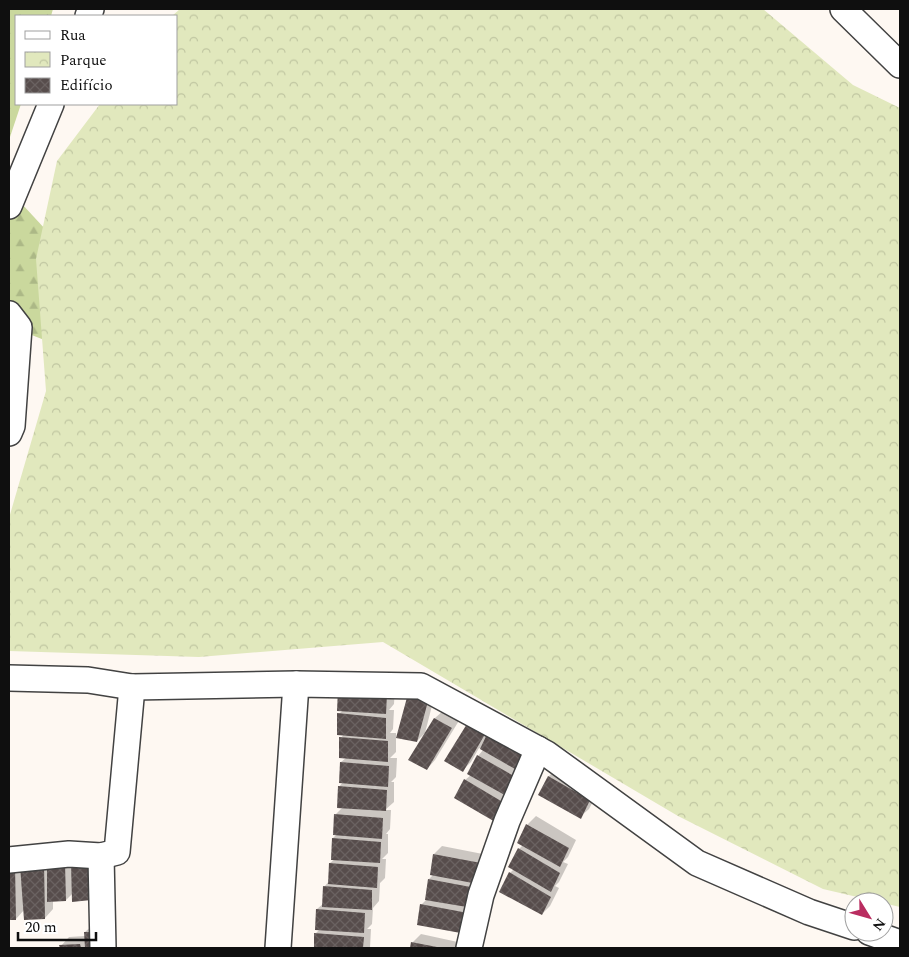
<svg xmlns="http://www.w3.org/2000/svg" width="909" height="957" viewBox="0 0 909 957" font-family="Spectral,serif">
	<style>
		.forest { fill: url(#forest-firs) }
		.park { fill: url(#park-crowns) }
		.shadow { fill: #0003 }
		.building { fill: url(#building-cross-hatch) }
		.lines { fill: none; stroke-linecap: round; stroke-linejoin: round }
		.street-casing { stroke: #424242; stroke-width: 28 }
		.street { stroke: #fff; stroke-width: 25 }
	</style>
	<defs>
		<pattern id="forest-firs" width="22" height="20" patternUnits="userSpaceOnUse" patternTransform="scale(1.25)"><rect width="22" height="20" fill="#cad89d"/><path d="M5 1l3.5 6h-7zM16 11l3.5 6h-7z" fill="#acb886"/></pattern>
		<pattern id="park-crowns" width="20" height="18" patternUnits="userSpaceOnUse" patternTransform="scale(1.25)"><rect width="20" height="18" fill="#e1e8bd"/><path d="M2 6a3 3 0 1 1 6 0M12 15a3 3 0 1 1 6 0" fill="none" stroke="#c0c6a1"/></pattern>
		<pattern id="building-cross-hatch" width="8" height="8" patternUnits="userSpaceOnUse" patternTransform="scale(1.25)"><rect width="8" height="8" fill="#574d4c"/><path d="M0 0l8 8M0 8l8-8" fill="none" stroke="#6a6261"/></pattern>
	</defs>
	<rect width="100%" height="100%" fill="#fef8f2"/>
	<g class="forest">
		<path d="M9 9H53L51 16H16V104H21L9 140Z"/>
		<path d="M9 190 208 405 9 326Z"/>
	</g>
	<path class="park" d="M180 9H763L853 85 900 108V907L823 889 678 816 383 642 199 657 9 651V518L46 391 36 259 57 161 100 104H176V16H172Z"/>
	<g class="shadow">
		<path d="M395 686 394 704 389 710H394L393 729 390 733H396V752L390 758H397L396 777 391 782H394V802L385 810H391L390 829 386 834H388V853L382 859H386L385 878 380 883 379 901 373 908 372 924 367 929H371L370 948H315L316 933 320 929 317 909 324 903 325 886 329 881 330 863 335 859 333 838 337 834 335 815 343 807 339 787 343 782H341V762L346 758 341 738 344 734 339 714 343 710Z"/>
		<path d="M437 686 425 733 417 741 398 737Z"/>
		<path d="M444 710 460 719 435 760 427 769 410 760 435 718Z"/>
		<path d="M471 720 533 757 505 813 465 780 471 775 478 756 483 750 479 748 471 762 463 770Z"/>
		<path d="M557 768 598 792 589 809 580 817 540 794 549 776Z"/>
		<path d="M536 816 576 840 568 857 563 862 568 864 559 882 555 886 559 888 550 906 542 914 510 873 514 869 519 849 523 845 518 842 528 824Z"/>
		<path d="M442 846 488 855 473 924 421 905 426 900 429 879 434 874H431L434 854Z"/>
		<path d="M73 856V893L66 900 53 901V909L45 918 24 910 16 919H9V858Z"/>
		<path d="M94 924 107 948H61V946L69 937 85 936V932Z"/>
		<path d="M421 934 467 944 466 948H411L412 943Z"/>
	</g>
	<g class="building">
		<path d="M338 689 387 694 386 714 337 711Z"/>
		<path d="M409 690 430 694 417 742 396 738Z"/>
		<path d="M337 713 386 718V739L337 735Z"/>
		<path d="M434 718 452 728 427 770 408 760Z"/>
		<path d="M470 719 488 729 463 772 444 761Z"/>
		<path d="M489 730 532 755 522 773 480 749Z"/>
		<path d="M339 737 388 741V762L339 758Z"/>
		<path d="M477 755 519 779 510 798 467 774Z"/>
		<path d="M340 762 389 766 388 787 339 783Z"/>
		<path d="M548 776 590 800 581 819 538 795Z"/>
		<path d="M464 779 506 804 497 823 454 798Z"/>
		<path d="M338 786 387 790 386 811 337 808Z"/>
		<path d="M334 814 383 818 382 839 333 835Z"/>
		<path d="M526 824 569 848 560 867 517 843Z"/>
		<path d="M332 838 381 842 380 863 331 860Z"/>
		<path d="M518 848 560 873 551 892 508 867Z"/>
		<path d="M433 854 481 863 478 884 430 875Z"/>
		<path d="M65 863 66 901 47 902V864Z"/>
		<path d="M71 863H89L91 900 72 902Z"/>
		<path d="M329 863 378 867 377 888 328 884Z"/>
		<path d="M44 864 45 919 24 920 20 865Z"/>
		<path d="M9 865H15L16 920H9Z"/>
		<path d="M509 872 551 897 542 915 499 892Z"/>
		<path d="M428 879 476 888 473 908 425 900Z"/>
		<path d="M323 886 372 890V910L322 907Z"/>
		<path d="M420 904 468 913 466 934 417 925Z"/>
		<path d="M316 909 365 913 364 933 315 930Z"/>
		<path d="M84 932H99V948H85Z"/>
		<path d="M314 933 364 937 363 948H314Z"/>
		<path d="M411 942 437 947V948H410Z"/>
		<path d="M80 944 81 948H60L59 945Z"/>
	</g>
	<g class="lines">
		<g class="street-casing">
			<g id="street">
				<path d="M843 9 900 65"/>
				<path d="M88 16 91 9"/>
				<path d="M9 206 51 104"/>
				<path d="M9 314 19 327 12 426 9 433"/>
				<path d="M9 678 88 680 132 687 296 684 421 686 547 754 697 863 809 912 854 927"/>
				<path d="M101 856 103 948"/>
				<path d="M9 860 69 854 101 856 117 852 132 687"/>
				<path d="M869 932 900 943"/>
				<path d="M278 948 296 684"/>
				<path d="M469 948 481 895 507 821 538 749"/>
			</g>
		</g>
		<use href="#street" class="street"/>
	</g>
	<rect width="909" height="957" fill="none" stroke="#0f0f0f" stroke-width="20"/>
	<rect x="15" y="15" width="162" height="90" fill="#ffffff" stroke="#9f9f9f"/>
	<rect x="25" y="31" width="25" height="8" fill="#ffffff" stroke="#9f9f9f"/>
	<text x="60" y="40" font-size="15" fill="#0f0f0f">Rua</text>
	<rect x="25" y="52" width="25" height="15" fill="url(#park-crowns)" stroke="#9f9f9f"/>
	<text x="60" y="65" font-size="15" fill="#0f0f0f">Parque</text>
	<rect x="25" y="78" width="25" height="15" fill="url(#building-cross-hatch)" stroke="#9f9f9f"/>
	<text x="60" y="90" font-size="15" fill="#0f0f0f">Edifício</text>
	<g transform="translate(869 917) rotate(127)"><circle r="24" fill="#ffffff" stroke="#9f9f9f"/>
	<path d="M0-4L9 19L0 12L-9 19Z" fill="#b92d60"/>
	<text y="-8" font-size="14" font-weight="bold" text-anchor="middle" fill="#0f0f0f">N</text>
	</g>
	<path d="M18 932v8h78v-8" fill="none" stroke="#0f0f0f" stroke-width="2.5"/>
	<text x="25" y="932" font-size="15" fill="#0f0f0f" stroke="#ffffff" stroke-width="4" paint-order="stroke">20 m</text>
</svg>
